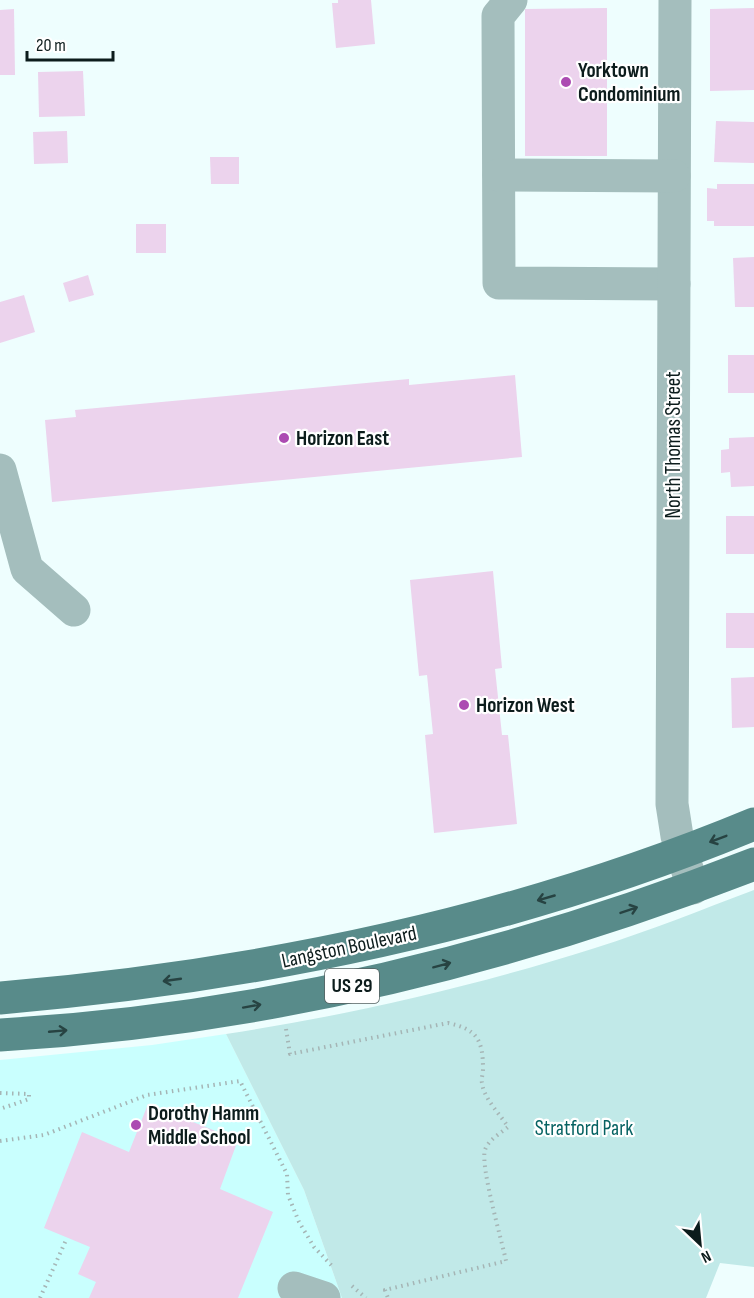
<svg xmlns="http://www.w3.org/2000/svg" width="754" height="1298" viewBox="0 0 754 1298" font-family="'Sofia Sans Condensed',sans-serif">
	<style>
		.built { fill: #c9fffe }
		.green { fill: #c1e9e8 }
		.building { fill: #ecd3ed }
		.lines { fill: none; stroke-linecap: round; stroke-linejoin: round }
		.path { stroke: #a5b5b5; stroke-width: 4; stroke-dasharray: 1.5 4.5; stroke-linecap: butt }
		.minor { stroke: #a4bebd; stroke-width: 33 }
		.major { stroke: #588b8a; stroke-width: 33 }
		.oneway { stroke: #274342 }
		.poi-dot { fill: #ac4bb2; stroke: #fff; stroke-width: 2 }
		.labels { text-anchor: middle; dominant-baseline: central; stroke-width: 4.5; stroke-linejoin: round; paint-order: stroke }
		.shield { fill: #fff; stroke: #556060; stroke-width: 1.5 }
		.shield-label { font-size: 20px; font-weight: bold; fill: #0c1c1c }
		.poi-label { font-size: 21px; font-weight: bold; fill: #0c1c1c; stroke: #fff; text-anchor: start }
		.street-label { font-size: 21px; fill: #0c1c1c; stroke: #fff }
		.park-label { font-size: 21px; fill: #066262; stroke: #fff }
	</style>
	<rect width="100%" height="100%" fill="#eefefe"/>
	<path class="built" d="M226 1034 304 1190 342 1298H0V1060L152 1045Z"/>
	<path class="green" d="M754 890V1267L720 1263 706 1298H342L304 1190 226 1034C351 1015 475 986 595 948 649 931 701 910 754 890Z"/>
	<g class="building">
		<path d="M338 0H371L375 44 336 48 332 3H338Z"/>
		<path d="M607 8V156H525V9Z"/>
		<path d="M754 8V90L710 91V9Z"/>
		<path d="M14 9 15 75H0V10Z"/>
		<path d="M83 71 85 116 39 117 38 72Z"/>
		<path d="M716 121 754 122V163L714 162Z"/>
		<path d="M67 131 68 163 34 164 33 132Z"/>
		<path d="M210 157H239V184H211Z"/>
		<path d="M717 184H754V226H714V221H707V188L717 189Z"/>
		<rect x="136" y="224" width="30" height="29"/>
		<path d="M754 257V307H735L733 258Z"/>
		<path d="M88 275 94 295 69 302 63 283Z"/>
		<path d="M24 295 35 332 0 343V302Z"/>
		<rect x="728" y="355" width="26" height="38"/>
		<path d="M515 375 522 457 52 502 45 420 76 417 75 410 409 379V385Z"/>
		<path d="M754 437V486L731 487 730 472 721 473V450L729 449V438Z"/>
		<rect x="726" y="516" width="28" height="38"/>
		<path d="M493 571 502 668 495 669 502 735H508L517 824 434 833 425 735 433 734 427 675 419 676 410 580Z"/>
		<rect x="726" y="613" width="28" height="35"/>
		<path d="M754 677V727L732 728 731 678Z"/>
		<path d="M148 1104 238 1140 220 1189 273 1212 238 1298H89L96 1282 78 1274 90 1247 44 1228 82 1132 129 1152Z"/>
	</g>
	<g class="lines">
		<g class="path">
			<path d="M286 1029 290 1054 448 1023C477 1029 483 1040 483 1069 483 1074 481 1079 482 1083 484 1099 500 1114 508 1127 501 1133 488 1140 485 1150 480 1166 502 1241 506 1261L385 1290 388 1298"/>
			<path d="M0 1093 29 1094V1099L0 1109"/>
			<path d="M0 1141 44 1135 147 1095 240 1081 287 1174 288 1195 299 1222 314 1247 334 1268"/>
			<path d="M352 1286 366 1298"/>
			<path d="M40 1298 67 1238"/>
		</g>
		<g class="minor">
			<path d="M511 0 498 16 499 283 674 284"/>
			<path d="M675 0 672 804 677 836 693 888"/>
			<path d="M499 175 674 176"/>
			<path d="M0 470 27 569 74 610"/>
			<path d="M294 1288 324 1298"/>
		</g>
		<g class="major">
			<path d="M0 998C259 976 513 924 754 824"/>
			<path d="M0 1035C259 1020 513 958 754 864"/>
		</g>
	</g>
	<defs><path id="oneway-shaft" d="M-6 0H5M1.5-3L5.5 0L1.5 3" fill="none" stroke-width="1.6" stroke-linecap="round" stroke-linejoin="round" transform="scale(1.5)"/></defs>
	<g class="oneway">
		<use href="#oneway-shaft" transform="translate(718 839) rotate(159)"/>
		<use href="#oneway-shaft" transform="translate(546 898) rotate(164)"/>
		<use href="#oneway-shaft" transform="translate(629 910) rotate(-19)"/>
		<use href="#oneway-shaft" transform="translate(442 965) rotate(-15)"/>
		<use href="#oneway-shaft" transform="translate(172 980) rotate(172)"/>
		<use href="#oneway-shaft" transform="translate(252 1006) rotate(-10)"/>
		<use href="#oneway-shaft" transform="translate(58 1031) rotate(-5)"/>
	</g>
	<g class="poi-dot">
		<circle cx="566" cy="82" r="6"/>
		<circle cx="284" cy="438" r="6"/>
		<circle cx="464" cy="705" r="6"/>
		<circle cx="136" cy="1125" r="6"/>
	</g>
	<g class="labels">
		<rect class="shield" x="325" y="969" width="54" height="34" rx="4.5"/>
		<g class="shield-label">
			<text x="352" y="986">US 29</text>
		</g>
		<g class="poi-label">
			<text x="578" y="70">Yorktown<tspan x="578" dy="24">Condominium</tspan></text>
			<text x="296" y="438">Horizon East</text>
			<text x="476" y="705">Horizon West</text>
			<text x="148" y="1113">Dorothy Hamm<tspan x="148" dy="24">Middle School</tspan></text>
		</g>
		<g class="street-label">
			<text transform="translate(673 445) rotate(-90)">North Thomas Street</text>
			<text transform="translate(349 947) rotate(-12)">Langston Boulevard</text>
		</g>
		<g class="park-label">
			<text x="584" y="1128">Stratford Park</text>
		</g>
	</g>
	<g transform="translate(700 1244) rotate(154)" stroke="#ffffff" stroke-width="4.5" paint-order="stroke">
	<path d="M0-4.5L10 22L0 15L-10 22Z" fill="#0c1c1c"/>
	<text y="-9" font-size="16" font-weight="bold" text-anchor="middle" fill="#0c1c1c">N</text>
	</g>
	<path d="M27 51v9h86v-9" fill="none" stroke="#0c1c1c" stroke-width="3"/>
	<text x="36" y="51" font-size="18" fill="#0c1c1c" stroke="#ffffff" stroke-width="4.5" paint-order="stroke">20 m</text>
</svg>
